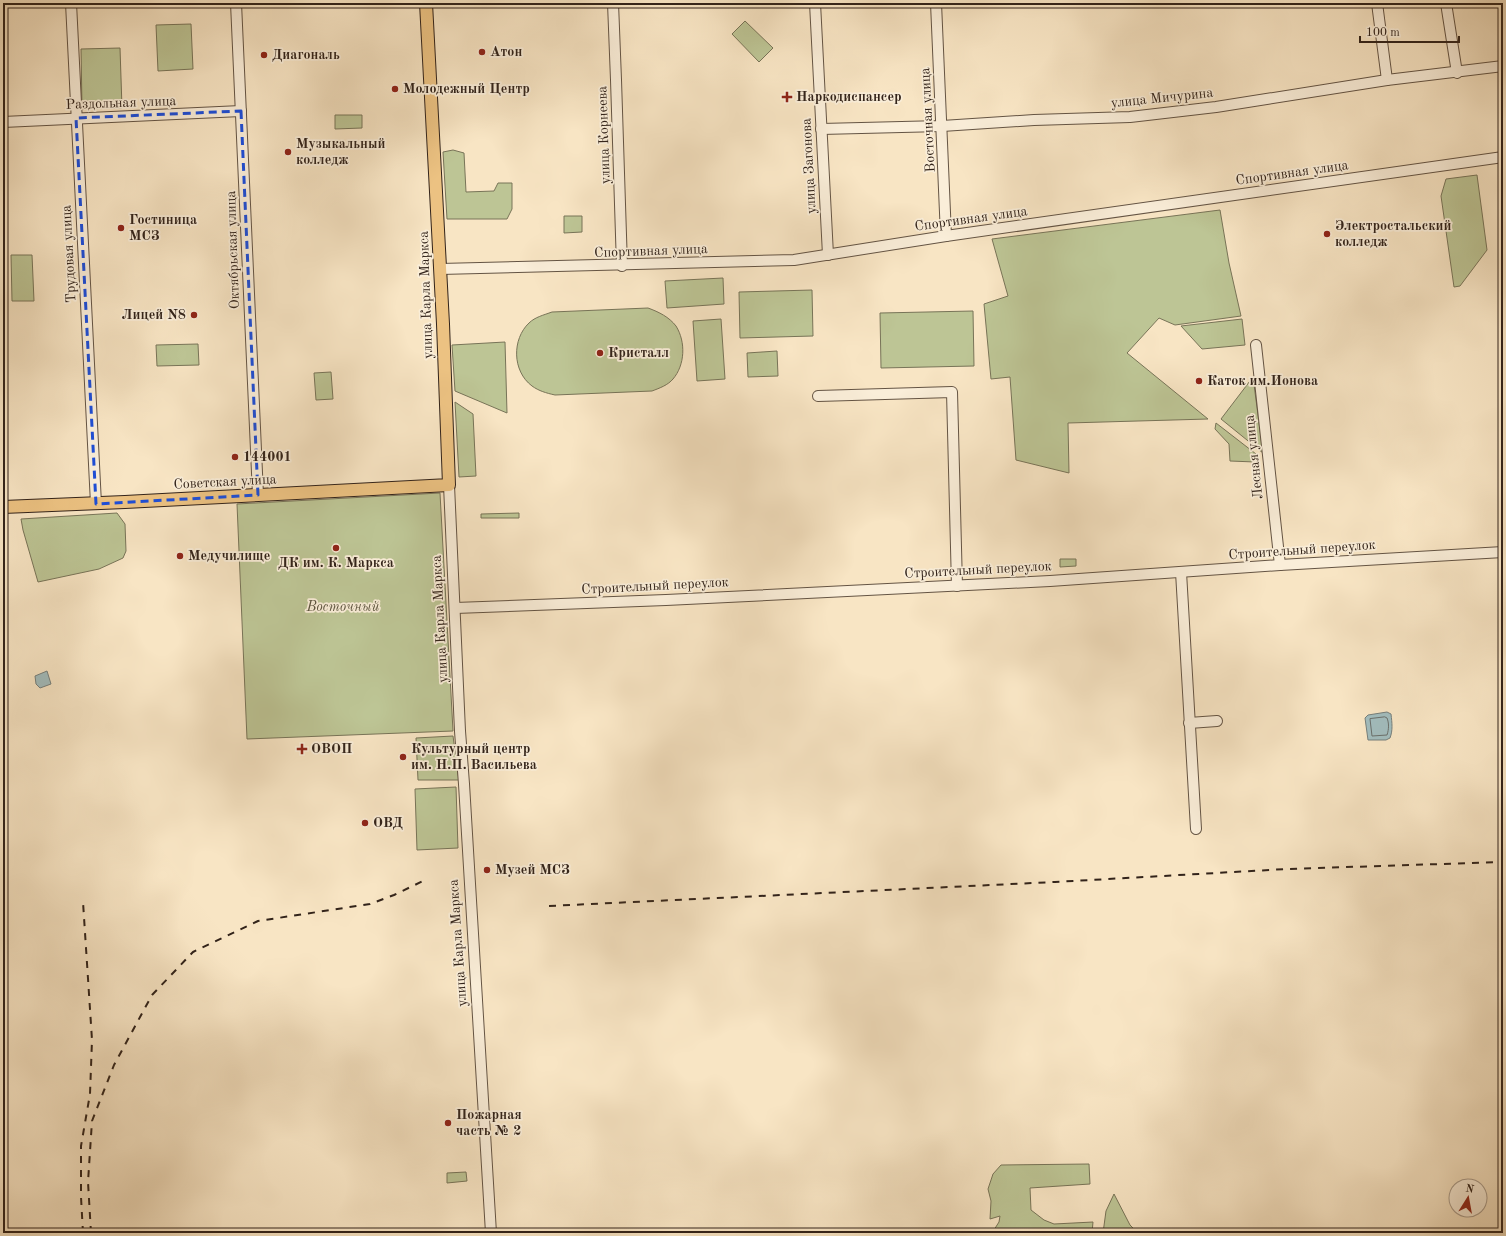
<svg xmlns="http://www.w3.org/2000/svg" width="1506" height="1236" viewBox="0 0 1506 1236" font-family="'Old Standard TT',serif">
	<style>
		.green { fill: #bdc595; stroke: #787458 }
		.water { fill: #a2bdbe; stroke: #757f7c }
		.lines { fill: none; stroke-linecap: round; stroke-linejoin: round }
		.shore { stroke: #6a706c; stroke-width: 1 }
		.minor-casing { stroke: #645444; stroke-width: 12 }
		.major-casing { stroke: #32231a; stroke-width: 14 }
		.minor { stroke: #faeed9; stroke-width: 10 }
		.major { stroke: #ecc282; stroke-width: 12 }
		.rail { stroke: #32231a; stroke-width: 2; stroke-dasharray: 7 7; stroke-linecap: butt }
		.marked { fill: none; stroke: #1d4ed8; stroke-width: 3; stroke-dasharray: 8 5; stroke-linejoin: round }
		.poi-dot { fill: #8f2418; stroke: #faeed9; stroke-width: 1.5 }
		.labels { text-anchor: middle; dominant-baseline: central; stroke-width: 3.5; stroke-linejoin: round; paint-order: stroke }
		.poi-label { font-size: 14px; font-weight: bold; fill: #32231a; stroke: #faeed9; text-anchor: start }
		.street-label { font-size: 14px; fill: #32231a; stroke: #faeed9 }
		.park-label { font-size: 14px; font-style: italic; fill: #5c543f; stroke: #faeed9 }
	</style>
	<rect width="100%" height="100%" fill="#f8e5c4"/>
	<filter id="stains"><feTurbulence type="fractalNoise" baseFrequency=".005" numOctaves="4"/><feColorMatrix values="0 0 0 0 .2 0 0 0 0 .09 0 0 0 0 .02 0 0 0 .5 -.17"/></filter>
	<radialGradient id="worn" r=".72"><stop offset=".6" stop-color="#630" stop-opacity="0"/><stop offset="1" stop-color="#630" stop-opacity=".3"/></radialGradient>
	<g class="green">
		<path d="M745 21 773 48 759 62 732 34Z"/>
		<path d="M191 24 193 69 158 71 156 25Z"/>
		<path d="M120 48 122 108 82 109 81 49Z"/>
		<path d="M335 115H362V128L335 129Z"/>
		<path d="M453 150 464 153 466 192 494 191 498 183H512V209L507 219H447L443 152Z"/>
		<path d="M1477 175 1487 250 1460 286 1454 287 1441 196 1446 179Z"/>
		<path d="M1220 210 1229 263 1241 316 1175 325 1159 318 1127 353 1208 419 1068 423 1069 473 1016 460 1010 377 991 379 984 304 1008 296 992 239Z"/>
		<path d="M564 216H582V232L564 233Z"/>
		<path d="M11 255H32L34 301H12Z"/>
		<path d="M723 278 724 304 667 308 665 281Z"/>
		<path d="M812 290 813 336 740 338 739 292Z"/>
		<path d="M648 308C659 312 669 317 676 326 686 342 685 365 673 379 668 385 660 388 652 391L555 395C546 393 539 391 532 386 512 371 512 339 529 323 535 317 544 315 552 312Z"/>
		<path d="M973 311 974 366 881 368 880 313Z"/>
		<path d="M721 319 725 379 697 381 693 321Z"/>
		<path d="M1242 319 1245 345 1202 349 1181 326Z"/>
		<path d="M505 342 507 413 455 391 452 345Z"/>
		<path d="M198 344 199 365 157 366 156 345Z"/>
		<path d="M777 351 778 376 748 377 747 353Z"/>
		<path d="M331 372 333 399 316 400 314 373Z"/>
		<path d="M1253 377 1263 453 1221 419Z"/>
		<path d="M455 402 473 414 476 476 459 477Z"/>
		<path d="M1216 423 1256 454 1255 462 1230 461 1229 444 1215 429Z"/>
		<path d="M440 493 453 731 247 739 237 504Z"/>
		<path d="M117 513 125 524 126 551 123 558 99 569 38 582 23 530 21 519Z"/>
		<path d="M519 513V518H481V514Z"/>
		<path d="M1060 559H1076V566L1060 567Z"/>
		<path d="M453 736 459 780H418L416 738Z"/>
		<path d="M456 787 458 848 417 850 415 789Z"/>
		<path d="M1089 1164 1090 1184 1030 1188 1031 1210 1044 1220 1054 1224 1093 1222 1092 1233H992L999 1222 1000 1216 990 1219 991 1201 988 1189 993 1174 1001 1165Z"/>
		<path d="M466 1172 467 1181 447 1183V1173Z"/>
		<path d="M1114 1194 1130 1225 1138 1233H1103L1106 1211Z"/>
	</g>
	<g class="water">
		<path d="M47 671 51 684 40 688 36 684 35 676Z"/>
		<path d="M1387 712 1391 714C1392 723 1393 730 1390 738L1386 740H1368L1365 718 1368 715Z"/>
	</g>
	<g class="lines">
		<path class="shore" d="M1385 717 1387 718C1389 723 1389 729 1387 735L1372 736 1370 719Z"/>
		<g class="minor-casing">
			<g id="minor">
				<path d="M71 3 96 504"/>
				<path d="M236 3 258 495"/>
				<path d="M613 3 616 80 622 266"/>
				<path d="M815 3 828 255"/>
				<path d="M936 3 946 236"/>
				<path d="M1377 3 1387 80"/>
				<path d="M1446 3 1457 73"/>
				<path d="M3 122 241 111"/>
				<path d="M821 129 942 126 1034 120 1130 117 1216 107 1387 80 1503 66"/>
				<path d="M440 269 794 260 946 236 1503 157"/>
				<path d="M1256 345 1280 565"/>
				<path d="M818 396 952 392 957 586"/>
				<path d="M449 485 460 731 464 784 491 1233"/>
				<path d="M1181 572 1196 829"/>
				<path d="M455 608 666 600 1050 581 1280 565 1503 552"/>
				<path d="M1189 723 1217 721"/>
			</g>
		</g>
		<g class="major-casing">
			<path id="major" d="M3 507 125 502 449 485 443 324 426 3"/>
		</g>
		<use href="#minor" class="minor"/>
		<use href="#major" class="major"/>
		<g class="rail">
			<path d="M549 906 1055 882 1287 869 1503 862"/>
			<path d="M83 1233 81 1197V1146L90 1094 92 1040 83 902"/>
			<path d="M91 1233 88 1182 92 1121 114 1065 152 995 193 952 258 921 370 904 394 895 423 881"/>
		</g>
	</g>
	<path class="marked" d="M241 111 258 495 96 504 76 118Z"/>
	<g class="poi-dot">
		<circle cx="482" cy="52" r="4"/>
		<circle cx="264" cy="55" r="4"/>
		<circle cx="395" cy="89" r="4"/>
		<path d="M785 91h4v4h4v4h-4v4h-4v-4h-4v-4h4z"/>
		<circle cx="288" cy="152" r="4"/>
		<circle cx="121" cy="228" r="4"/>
		<circle cx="1327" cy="234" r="4"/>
		<circle cx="194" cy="315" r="4"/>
		<circle cx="600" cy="353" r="4"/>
		<circle cx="1199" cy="381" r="4"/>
		<circle cx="235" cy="457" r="4"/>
		<circle cx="336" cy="548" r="4"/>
		<circle cx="180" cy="556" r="4"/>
		<path d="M300 743h4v4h4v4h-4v4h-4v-4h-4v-4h4z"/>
		<circle cx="403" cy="757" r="4"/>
		<circle cx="365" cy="823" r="4"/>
		<circle cx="487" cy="870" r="4"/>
		<circle cx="448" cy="1123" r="4"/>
	</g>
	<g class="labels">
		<g class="poi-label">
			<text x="490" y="52">Атон</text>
			<text x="272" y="55">Диагональ</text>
			<text x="403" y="89">Молодежный Центр</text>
			<text x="796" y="97">Наркодиспансер</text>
			<text x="296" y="144">Музыкальный<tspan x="296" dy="16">колледж</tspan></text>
			<text x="129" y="220">Гостиница<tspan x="129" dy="16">МСЗ</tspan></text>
			<text x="1335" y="226">Электростальский<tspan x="1335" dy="16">колледж</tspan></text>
			<text x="186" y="315" text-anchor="end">Лицей N8</text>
			<text x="608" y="353">Кристалл</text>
			<text x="1207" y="381">Каток им.Ионова</text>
			<text x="243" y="457">144001</text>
			<text x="188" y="556">Медучилище</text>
			<text x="336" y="563" text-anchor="middle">ДК им. К. Маркса</text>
			<text x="311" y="749">ОВОП</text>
			<text x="411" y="749">Культурный центр<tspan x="411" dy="16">им. Н.П. Васильева</tspan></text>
			<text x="373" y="823">ОВД</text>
			<text x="495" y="870">Музей МСЗ</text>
			<text x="456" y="1115">Пожарная<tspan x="456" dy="16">часть № 2</tspan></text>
		</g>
		<g class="street-label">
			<text transform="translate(1162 98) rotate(-6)">улица Мичурина</text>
			<text transform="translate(121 103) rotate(-2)">Раздольная улица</text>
			<text transform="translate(928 120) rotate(-93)">Восточная улица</text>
			<text transform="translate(604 135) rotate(-92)">улица Корнеева</text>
			<text transform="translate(809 166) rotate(-93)">улица Загонова</text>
			<text transform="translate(1292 173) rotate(-8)">Спортивная улица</text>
			<text transform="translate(971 219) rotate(-8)">Спортивная улица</text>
			<text transform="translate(233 250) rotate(-92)">Октябрьская улица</text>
			<text transform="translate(651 251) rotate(-2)">Спортивная улица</text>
			<text transform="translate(69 254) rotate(-93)">Трудовая улица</text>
			<text transform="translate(426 295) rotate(-92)">улица Карла Маркса</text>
			<text transform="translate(1254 457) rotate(-96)">Лесная улица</text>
			<text transform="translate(225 482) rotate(-3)">Советская улица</text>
			<text transform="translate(1302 550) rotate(-4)">Строительный переулок</text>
			<text transform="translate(978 570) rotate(-3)">Строительный переулок</text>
			<text transform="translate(655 586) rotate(-3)">Строительный переулок</text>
			<text transform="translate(440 619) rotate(-93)">улица Карла Маркса</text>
			<text transform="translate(458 943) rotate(-94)">улица Карла Маркса</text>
		</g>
		<g class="park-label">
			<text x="343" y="607">Восточный</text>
		</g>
	</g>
	<rect width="1506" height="1236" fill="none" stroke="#f8e5c4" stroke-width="16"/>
	<rect x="4" y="4" width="1498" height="1228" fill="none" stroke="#32231a" stroke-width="2"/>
	<rect x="8" y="8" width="1490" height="1220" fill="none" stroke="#32231a"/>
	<g transform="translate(1468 1198) rotate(11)"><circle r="19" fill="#faeed9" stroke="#aa9d8d"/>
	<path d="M0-3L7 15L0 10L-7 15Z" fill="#8f2418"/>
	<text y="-6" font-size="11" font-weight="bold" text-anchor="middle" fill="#32231a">N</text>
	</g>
	<path d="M1360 36v6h99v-6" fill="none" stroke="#32231a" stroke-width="2"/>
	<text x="1366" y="36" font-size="12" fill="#32231a" stroke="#faeed9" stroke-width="3" paint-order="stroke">100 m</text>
	<rect width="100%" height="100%" filter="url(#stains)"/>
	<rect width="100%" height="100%" fill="url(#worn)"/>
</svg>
